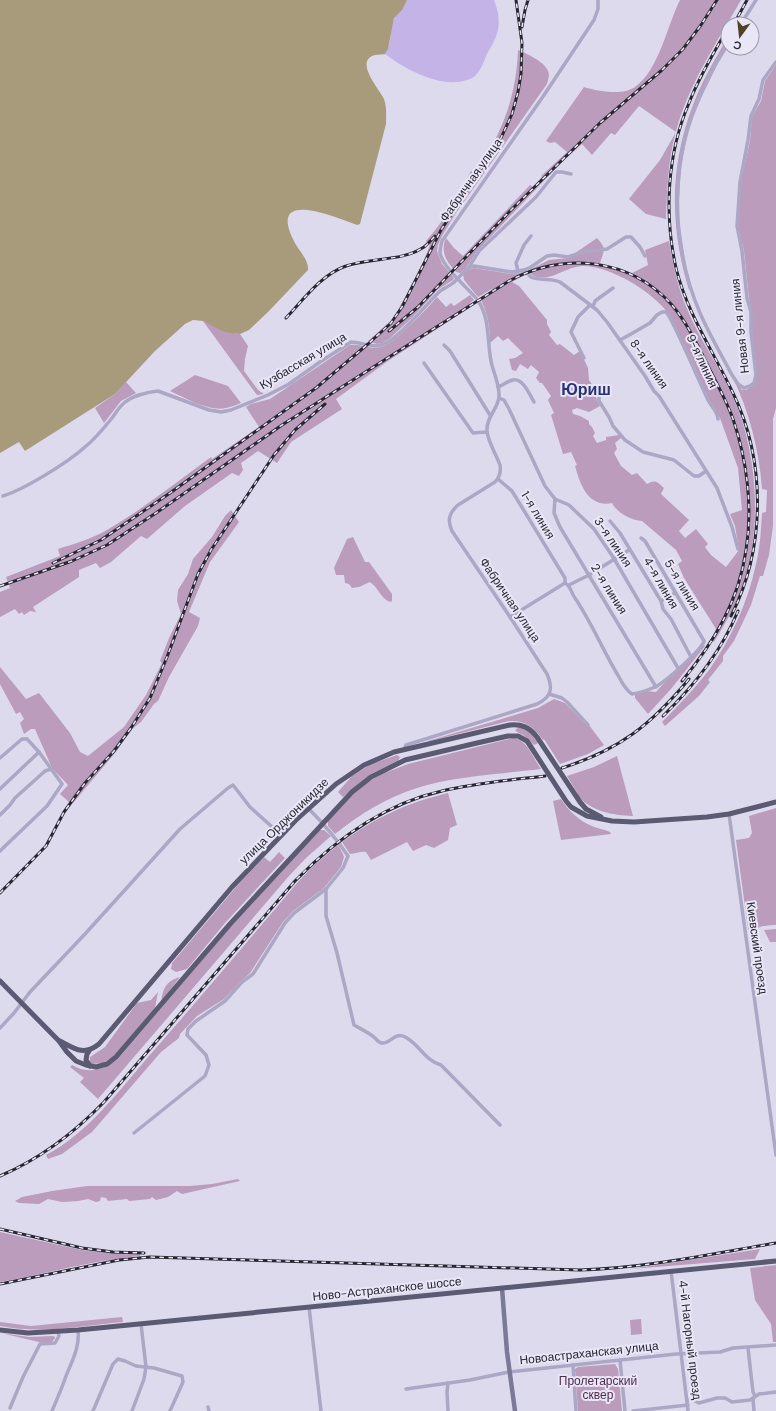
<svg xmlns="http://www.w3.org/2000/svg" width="776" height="1411" viewBox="0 0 776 1411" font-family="'DM Sans',sans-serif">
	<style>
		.green { fill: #bb9cbc }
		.sand { fill: #c4b3e7 }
		.water { fill: #a89b7c }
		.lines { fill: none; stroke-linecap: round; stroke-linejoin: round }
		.street { stroke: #aba7c5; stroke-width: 3.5 }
		.secondary { stroke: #7a7998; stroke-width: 4.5 }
		.primary { stroke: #5a5a73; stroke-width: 5 }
		.rail-casing { stroke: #272732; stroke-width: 3 }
		.rail { stroke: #e9e6f7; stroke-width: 1.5; stroke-dasharray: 4.5; stroke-linecap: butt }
		.labels { text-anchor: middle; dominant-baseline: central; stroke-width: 4; stroke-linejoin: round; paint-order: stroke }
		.street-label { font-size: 12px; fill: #272732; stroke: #e9e6f7 }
		.park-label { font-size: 12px; fill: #4e2d4d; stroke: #e9e6f7 }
		.district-label { font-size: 16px; font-weight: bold; fill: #283179; stroke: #e9e6f7 }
	</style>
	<rect width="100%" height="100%" fill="#dedaee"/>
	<g class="green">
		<path d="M680 0H741C717 42 689 84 676 131 668 160 667 189 666 219L646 214 629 199 660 160 676 132 639 106 615 135 611 133 592 155 582 144 561 163 477 251 466 268 460 273 456 272C446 261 440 252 446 238L454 248 463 256 530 185 533 187 542 177 541 176 567 152 555 142 550 143 546 141 584 87C597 91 622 96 635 87 659 70 667 26 680 0Z"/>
		<path d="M728 37V47L710 76 689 127 681 165 678 214 686 266 691 286 689 290C670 228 669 167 693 105 702 81 715 59 728 37Z"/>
		<path d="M518 50C526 53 545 62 548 71 550 75 548 80 547 84L456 213 442 236 438 245 437 251 442 264 454 278 453 280 437 290 412 318 389 339 382 343 377 344 368 341 393 319 420 270 430 245 426 241C445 220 458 196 471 171L476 173C502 132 516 99 518 50Z"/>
		<path d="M776 65V408L773 419V526L769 555 763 576H760L751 605 734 641 723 656V661L708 680 710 682 699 696 665 726 662 722C678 706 695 688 709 670 731 639 748 602 756 564 760 548 761 530 762 513L766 512 767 490 762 489C759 449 749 411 732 376L742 390H746L751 387 757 375 752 332V312L749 298 744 251 738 226 741 182 750 141 752 117 761 101 765 81Z"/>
		<path d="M597 238C607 249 604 250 600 263L632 273 648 265 645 250 669 241C673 265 678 289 688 311 700 340 719 366 732 395 758 451 763 529 742 588 735 607 725 624 714 642L711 640 716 629 684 578 678 564 682 561 676 550 642 521C631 520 617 513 612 503 588 508 580 484 575 466L577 465 571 452 563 454 551 415 554 413 548 400 551 396 542 383H540L536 378 539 372 531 365 528 369 520 364 516 371 512 370 509 359 515 358 523 353 508 338 503 341 498 336 490 343C490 328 488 314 481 300L494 292 492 289 478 297 464 280 463 274 468 270 474 268 512 274 524 272 526 274 512 282 519 286 547 320V324L551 332 549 335 557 345 560 344 574 355 580 351 588 368 589 380 594 387 597 401 600 406 589 412 577 408 572 410 573 414 580 416 589 421V424L592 427 595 433 593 436 597 443 606 440V437L619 435 621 438 615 443 617 449 614 453 621 466 632 475 637 473 647 484C656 479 657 482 664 488L661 494 689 520 679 531 685 538 696 529 708 544 705 547 711 555 726 567 739 550 735 526 730 514 742 510 738 468 720 418 709 400 690 356 667 312C652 291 608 265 582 266 563 267 544 288 527 271L549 260 568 258Z"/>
		<path d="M470 295 474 300 470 303 472 306 388 361 336 399 342 409 291 442 277 463 258 451 241 463 243 470 239 476 232 473 185 506 147 539 141 536 111 562 100 568 96 563 79 570V577L33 607 36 612 30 611 24 615 22 612 19 614 15 609 0 617V592L10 588 6 577 60 556 58 549C74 544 91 539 107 530 143 509 177 482 211 457L212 459 259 427 246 407 251 404 270 399 350 345C361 343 371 350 381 347 394 344 428 308 437 297L446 307 451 303 454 306Z"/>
		<path d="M203 321C216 326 226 333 240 334L248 346 245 359 244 371 258 390 264 394 257 395Z"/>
		<path d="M195 375 228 386 241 403C236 405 231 407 226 408 210 412 185 398 170 391Z"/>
		<path d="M126 382 136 393 121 401 104 423 95 408 115 394Z"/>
		<path d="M231 510 239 522 210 562 189 612 200 618 198 626 169 677 158 701 154 704 141 722 132 729 115 753 73 803 69 802 60 794 68 785 52 768 35 729H31L24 734 20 723 24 719 20 712 16 714 0 684V667L26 699 39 693 70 733 80 752 88 756 124 727 146 695 162 663 160 661 169 638 181 614 177 601 178 590 188 574 193 559 212 537 225 516Z"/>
		<path d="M353 537 365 562H369L392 594V601L390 602C380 598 379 588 370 582L359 587 352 588 349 584 345 583 344 575H336L334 568 347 539Z"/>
		<path d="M704 645 705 646 671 689 648 714 635 698V695L646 691 656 692 664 683Z"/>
		<path d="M554 699 565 703 587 726 589 725 604 745 588 754 560 764 544 739 543 740C534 727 525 720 509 721L430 741H428L538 708Z"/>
		<path d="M519 727C528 729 533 735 538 743L534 745 523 735 517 732 515 730Z"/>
		<path d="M513 738C527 739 533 758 541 769 502 774 453 776 417 788 386 798 360 814 335 834L328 826V821L354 793 366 783 382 774 408 764Z"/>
		<path d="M397 755 400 757 398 761 371 774 343 797 338 792 352 776 371 764Z"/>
		<path d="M617 756 633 816C612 815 592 812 577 795L578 794 567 776 594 767Z"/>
		<path d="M448 793 457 825 450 828 448 840 434 848 426 845 413 851 407 842 371 860 366 852C360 851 356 854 350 854L342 842C376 817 407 803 448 793Z"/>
		<path d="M561 799C567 809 580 822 592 826 598 829 604 829 610 832L611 834 561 840 553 801Z"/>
		<path d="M776 808V925C772 925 768 925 765 926 758 926 754 932 748 929L736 840 749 838 752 833 749 816Z"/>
		<path d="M320 830H324L331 836 306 858 289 876 98 1099 80 1082 84 1078 70 1067 72 1065C88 1075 105 1069 118 1059L232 925Z"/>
		<path d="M338 845 343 854 344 857 341 867 324 888 293 911 283 922 250 973 240 982 224 999 197 1016 180 1034 179 1038 161 1052 92 1132 62 1154 48 1159 46 1155C88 1133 118 1092 149 1056 199 999 248 941 297 883L314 865Z"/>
		<path d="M279 852 285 858 225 923 187 969 176 972 171 969 172 963 236 887 264 857 270 862Z"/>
		<path d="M776 929V942H770L764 930Z"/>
		<path d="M180 977 161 1002C163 988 166 981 180 977Z"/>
		<path d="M158 992 155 1008 114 1056 103 1063 92 1064 90 1062V1057L105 1047 137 1003 151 1000Z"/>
		<path d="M238 1179 240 1181 182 1194 177 1191 168 1197 156 1200 152 1197 150 1199 129 1201 127 1199 108 1201 106 1198 101 1197 100 1201 96 1202 88 1199 78 1201 62 1202 48 1199 39 1204 19 1203 15 1201 22 1197 52 1191 87 1186H190L212 1184Z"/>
		<path d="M0 1232 82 1250 112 1253 140 1254V1256C93 1260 47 1274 0 1282Z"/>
		<path d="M760 1249 755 1259 631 1269Z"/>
		<path d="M776 1265V1342H773L771 1324 755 1300 750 1268Z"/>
		<path d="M122 1317 123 1322C82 1326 40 1334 0 1326V1322L31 1326Z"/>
		<path d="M641 1319 642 1334 631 1335 630 1320Z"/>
		<path d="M1 1333 29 1337 54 1336 55 1338 52 1342 43 1343Z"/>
		<path d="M615 1364 618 1369 622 1411H578L575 1369 578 1367Z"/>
	</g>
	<path class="sand" d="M407 0H494C502 21 500 33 488 52 484 60 482 69 475 76 473 78 469 79 467 80 441 89 405 69 385 54 392 44 390 30 394 19 395 15 404 5 407 0Z"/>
	<path class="water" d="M0 0H407L402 10 394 18 388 49 385 54C381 55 376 54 372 56 356 64 380 90 384 99 387 107 386 116 386 124L360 224 357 225C335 217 265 187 295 243 299 251 309 260 308 270L268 312 249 330 240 334 230 333 222 331 203 321 193 320 185 324 155 351 115 394 25 451 19 442 0 453Z"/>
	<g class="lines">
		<g class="street">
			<path d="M741 24 756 0"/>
			<path d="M728 45C717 57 711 75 703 90 669 158 670 243 700 313 709 334 721 354 732 375L738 384 744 388 750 386 754 383 756 375 751 332V312L747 298 742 251 737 226 740 182 748 140 751 116 759 99 763 80 776 62"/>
			<path d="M469 267 479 251 536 197 556 172H562L571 174"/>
			<path d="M524 270 531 267 547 256 554 255 568 257 583 252 607 249 626 237H631L640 247 645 256"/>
			<path d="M518 271 516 263 524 245 531 236"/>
			<path d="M476 298C467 287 443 268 440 253 440 249 441 245 442 241L542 98 594 20 598 9V0"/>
			<path d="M593 307 595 301 613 288"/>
			<path d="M620 340 631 334 650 323 657 315 662 312H666L669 316C683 343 695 372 708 400 711 406 718 412 718 419"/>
			<path d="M444 345 450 351 490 415"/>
			<path d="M584 358 571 332 578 317 590 305"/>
			<path d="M424 363 473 433 487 432"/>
			<path d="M498 387C503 385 508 381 513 380 523 378 530 395 534 402"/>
			<path d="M599 387V401L609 417 613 426 625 440 643 452 674 460 694 476H699L706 471"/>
			<path d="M499 398 504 400 509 409 545 486 555 499 569 505 594 529 613 557 678 668"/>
			<path d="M498 479 512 491 565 578V583C571 586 571 593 575 598 592 623 603 651 619 677 622 683 626 690 632 694 639 693 648 690 655 687 665 682 702 650 704 641L645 541 641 538"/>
			<path d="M3 496C25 489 67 463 85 447 95 439 104 428 112 418 116 413 119 407 124 403 132 396 147 392 158 391L209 410 221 412 231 410 268 395 289 384 320 362 351 342C361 342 371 348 381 345 397 341 425 306 438 293 442 289 448 287 453 283 461 277 464 268 474 266L512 272 524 270C527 272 528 275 531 277 539 281 551 278 560 282L597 310 607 322 645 376 654 391 659 396 717 488 732 527 738 549"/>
			<path d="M555 499 554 513 560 527 656 687"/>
			<path d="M610 521 620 533 661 601 663 609 671 619 691 657"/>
			<path d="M569 585 589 575 629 550"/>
			<path d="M661 601 675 593"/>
			<path d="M510 617 565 583"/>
			<path d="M549 694 562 698 567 702 588 725"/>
			<path d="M404 750 406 745 419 741 537 704C552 697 553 688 547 674L510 617 452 531C447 520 449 513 458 505L495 482C500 477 501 471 500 465 496 454 488 442 487 431 486 417 498 409 499 397 500 385 493 372 491 361 487 341 490 320 479 302"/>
			<path d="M0 758 22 739H27L39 752"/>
			<path d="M0 789 39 752 62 784 47 806 0 851"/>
			<path d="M729 814 776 1155"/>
			<path d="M0 815 10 805 15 798 45 771 51 769"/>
			<path d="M326 889V916L337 953 354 1025C361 1029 368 1032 375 1038 377 1040 379 1043 382 1043 391 1044 395 1030 407 1038 420 1046 426 1061 441 1065L500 1125"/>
			<path d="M0 1028 14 1013 30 992 85 934 180 829 228 788 233 785 250 807 281 835"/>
			<path d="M134 1133 205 1076 209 1065 206 1055 187 1035 188 1029 196 1021 225 1001 242 982 253 974 285 923 294 913 326 889 343 868 348 856C336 838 323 823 308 808"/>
			<path d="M671 1271 688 1411"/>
			<path d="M309 1307 321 1411"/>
			<path d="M748 1348 753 1392 755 1396"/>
			<path d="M620 1360 625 1411"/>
			<path d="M573 1365 576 1411"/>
			<path d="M406 1389 470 1380 509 1372 676 1354 720 1352 733 1348 776 1345"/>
			<path d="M753 1399 754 1411"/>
			<path d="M687 1400H693L699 1403 717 1398H725L732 1402 750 1400 759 1394 776 1392"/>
			<path d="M208 1407 209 1411"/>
			<path d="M10 1408 23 1377 40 1344 55 1343 59 1336 58 1331"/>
			<path d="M52 1411C57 1399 62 1388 66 1376 72 1361 80 1347 78 1330"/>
			<path d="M93 1411 113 1364 118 1359 125 1361 136 1366 154 1368 182 1376 183 1382 170 1411"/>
			<path d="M132 1411 144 1379 146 1367 141 1324"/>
			<path d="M448 1411 447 1392 448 1383"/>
			<path d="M633 1411 688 1405"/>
		</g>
		<path class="secondary" d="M502 1288 507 1352 515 1411"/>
		<g class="primary">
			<path d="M0 981 59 1041 67 1052 76 1061 86 1065 96 1067 107 1064 116 1057 230 924 352 792 371 777 405 760 477 743 508 736H518L527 741 531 747 566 801 571 807 587 816 612 821 634 822 707 817 729 814 776 802"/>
			<path d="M60 1041C75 1049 84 1056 99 1044L232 887 296 820 336 784 364 765 394 752 510 725C522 724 529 727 537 737L580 802 586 809 601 817"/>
			<path d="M89 1051 87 1054 86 1060 90 1066"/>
			<path d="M0 1330 28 1333 78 1330 776 1261"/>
		</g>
		<g class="rail-casing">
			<g id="rail">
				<path d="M734 24 747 0"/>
				<path d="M522 27 525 10 528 0"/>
				<path d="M728 28C714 52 699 77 689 103 667 154 664 214 676 268 687 313 713 351 733 393 766 461 766 548 731 616"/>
				<path d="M286 318C303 300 322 274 346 266 371 257 402 262 424 247 428 244 432 239 435 236"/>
				<path d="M389 331 418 307 510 211 600 123 662 70 683 49 701 25 717 0"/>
				<path d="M53 563 101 540 170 493 316 388 368 344 391 323 402 307 441 230 501 138 512 114 518 92 521 74 522 43 516 0"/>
				<path d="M0 586 72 561 107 545 156 513 282 425 509 281C563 252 629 257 672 305 688 324 699 348 710 370 718 386 727 402 733 419 747 460 753 508 746 550 739 601 714 642 682 681"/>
				<path d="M663 716C694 686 721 652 738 611"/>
				<path d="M562 768C619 750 651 725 689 679"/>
				<path d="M0 893 46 846 64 812 85 783 114 751 131 728 150 698 167 657 198 574 211 550 274 455 295 430 325 404"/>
				<path d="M0 1176C40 1159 74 1133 104 1102L295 881C336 839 384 804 442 791 476 783 511 780 545 776"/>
				<path d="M0 1229 82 1248 113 1252 144 1253"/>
				<path d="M0 1284 119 1260 150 1257 580 1270C646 1268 711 1254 776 1243"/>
			</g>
		</g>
		<use href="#rail" class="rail"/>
	</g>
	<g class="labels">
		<g class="street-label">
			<text transform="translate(471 180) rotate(-55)">Фабричная улица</text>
			<text transform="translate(740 326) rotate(-96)">Новая 9-я линия</text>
			<text transform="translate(303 361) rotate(-31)">Кузбасская улица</text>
			<text transform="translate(702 361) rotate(65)">9-я линия</text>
			<text transform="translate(649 364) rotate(55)">8-я линия</text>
			<text transform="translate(538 515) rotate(59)">1-я линия</text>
			<text transform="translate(613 542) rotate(56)">3-я линия</text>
			<text transform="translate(661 583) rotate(60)">4-я линия</text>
			<text transform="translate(682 585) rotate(59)">5-я линия</text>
			<text transform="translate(609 589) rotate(58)">2-я линия</text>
			<text transform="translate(510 600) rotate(56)">Фабричная улица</text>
			<text transform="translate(284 821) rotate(-44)">улица Орджоникидзе</text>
			<text transform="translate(757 948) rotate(82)">Киевский проезд</text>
			<text transform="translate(387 1289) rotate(-6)">Ново-Астраханское шоссе</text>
			<text transform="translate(690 1340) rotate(83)">4-й Нагорный проезд</text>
			<text transform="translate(589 1353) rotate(-6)">Новоастраханская улица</text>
		</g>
		<g class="park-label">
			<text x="598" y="1381">Пролетарский<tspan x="598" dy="14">сквер</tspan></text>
		</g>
		<g class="district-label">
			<text x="586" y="389">Юриш</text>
		</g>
	</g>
	<g transform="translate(740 36) rotate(195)"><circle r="19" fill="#e9e6f7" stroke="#9b9aa8"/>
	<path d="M0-3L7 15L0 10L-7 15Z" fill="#4f4321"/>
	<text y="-6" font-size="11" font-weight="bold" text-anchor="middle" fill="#272732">С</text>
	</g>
</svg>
